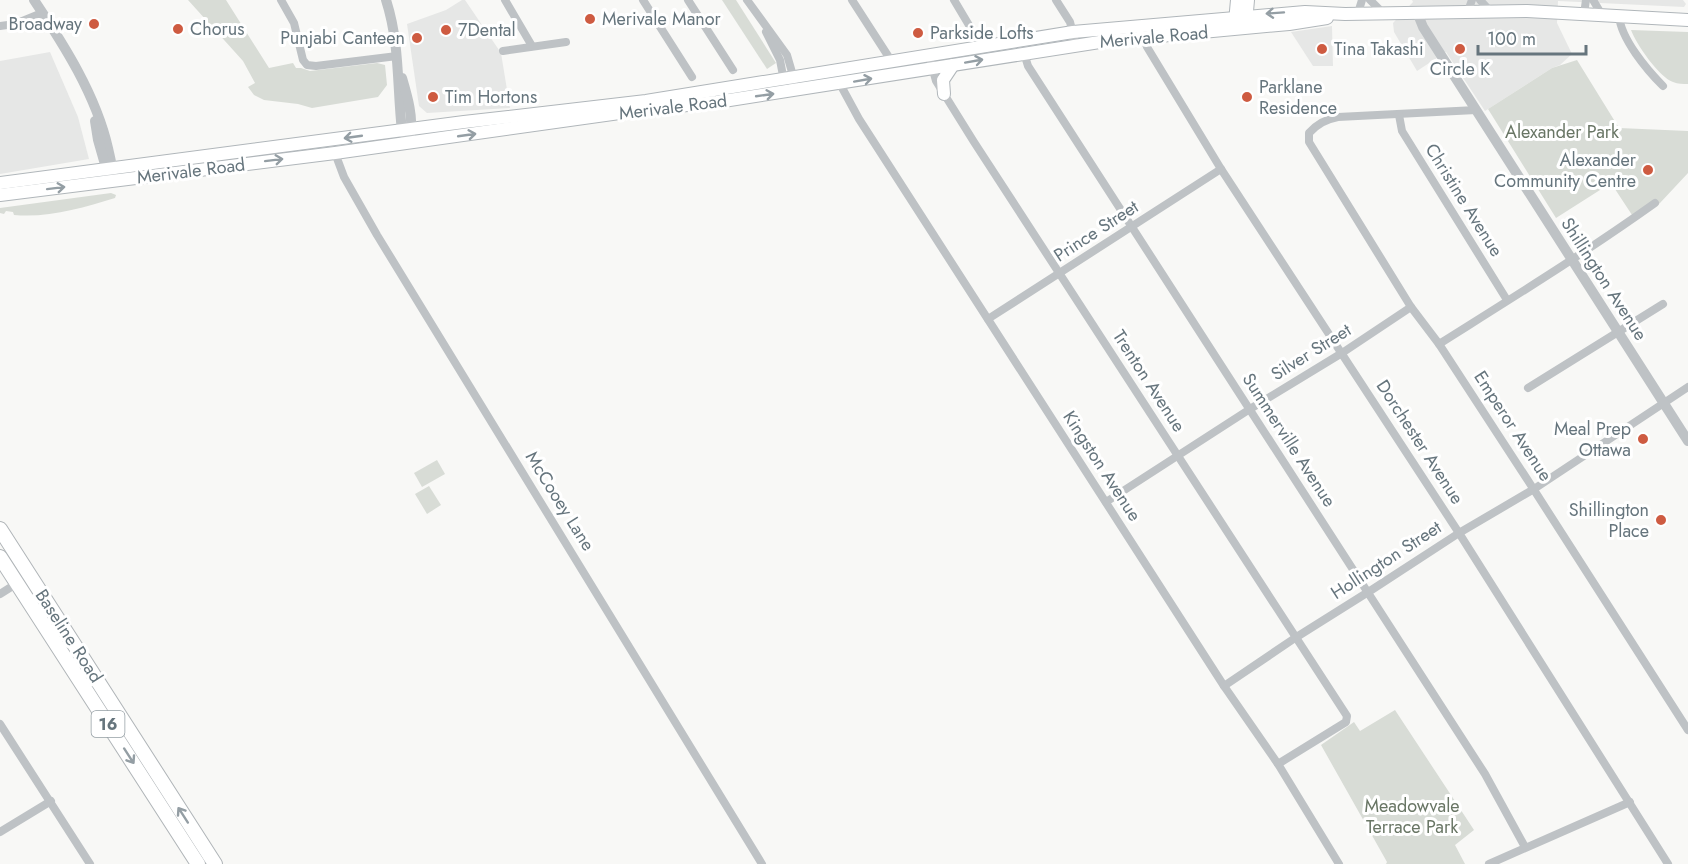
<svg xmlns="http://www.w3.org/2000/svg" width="1688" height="864" viewBox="0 0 1688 864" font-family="Jost,sans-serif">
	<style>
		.built { fill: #e6e7e6 }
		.green { fill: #d8dcd6 }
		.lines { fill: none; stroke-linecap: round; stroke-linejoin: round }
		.secondary-casing { stroke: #b0b6ba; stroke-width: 14 }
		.primary-casing { stroke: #b0b5b8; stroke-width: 16 }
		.minor { stroke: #bec2c5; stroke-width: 8 }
		.tertiary { stroke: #bec2c5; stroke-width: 10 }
		.secondary { stroke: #fff; stroke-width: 12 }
		.primary { stroke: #fff; stroke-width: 14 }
		.oneway { stroke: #949ea4 }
		.poi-dot { fill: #ce5b41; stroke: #fff; stroke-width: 2 }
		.labels { text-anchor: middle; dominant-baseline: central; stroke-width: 6; stroke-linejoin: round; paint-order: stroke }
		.shield { fill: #fff; stroke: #949ea4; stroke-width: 1.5 }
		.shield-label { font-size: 16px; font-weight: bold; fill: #66757d }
		.poi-label { font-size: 18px; fill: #66757d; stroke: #fff; text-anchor: start }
		.street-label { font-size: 18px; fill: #66757d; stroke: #fff }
		.park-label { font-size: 18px; fill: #697665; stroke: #fff }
	</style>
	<rect width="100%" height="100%" fill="#f8f8f6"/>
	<g class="built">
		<path d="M462 0H465L501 53 510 108 427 113 419 106 407 24 446 10Z"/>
		<path d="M1412 0H1683L1686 4 1684 7 1558 1 1557 23 1572 54 1560 65 1552 68 1485 111 1446 52 1417 71 1394 32 1393 23 1413 2Z"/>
		<path d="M1332 26 1333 66H1313L1291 32Z"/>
		<path d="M50 52 78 117 89 159 0 174V61Z"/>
	</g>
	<g class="green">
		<path d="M188 0H226L269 68 293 63 296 68H301L310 71 377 63 385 65 387 85 378 97 312 108 298 104 264 100 254 95 248 87 255 83 243 61Z"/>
		<path d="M722 0H736L776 63 767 69Z"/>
		<path d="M1631 30 1688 32V84C1683 84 1678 84 1673 82 1659 77 1636 44 1631 30Z"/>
		<path d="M1577 60 1619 128 1688 131V173L1660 203 1634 218 1611 183 1556 218 1488 109 1552 68Z"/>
		<path d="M111 193 116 195 115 198C82 208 49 218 14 215L13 212 6 211 4 214 0 213V208Z"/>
		<path d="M437 460 445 474 422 487 414 473Z"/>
		<path d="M429 486 441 505 427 514 415 494Z"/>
		<path d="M1395 710 1474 830 1455 845 1465 864H1386L1387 862 1321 745 1354 722 1360 731Z"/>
	</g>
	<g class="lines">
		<g class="secondary-casing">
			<g id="secondary">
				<path d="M1235 22 1237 0"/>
				<path d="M1246 23 1248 0"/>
				<path d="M944 94 943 80 953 65"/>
				<path d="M0 183 464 122 646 101 1073 32 1305 12 1345 14 1527 11 1688 20"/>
				<path d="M0 195 335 153 648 109 717 102 1106 41 1289 24 1327 18"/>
			</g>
		</g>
		<g class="primary-casing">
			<g id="primary">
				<path d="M0 529 215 864"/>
				<path d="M0 557 198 864"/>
			</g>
		</g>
		<g class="minor">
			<path d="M281 0 294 23 303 60 307 65 316 66 397 56"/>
			<path d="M505 0 532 46"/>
			<path d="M643 0 692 77"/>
			<path d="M688 0 733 70"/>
			<path d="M747 0 787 55 794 79 793 83"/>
			<path d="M852 0 892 62"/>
			<path d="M954 0 982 47"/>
			<path d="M1056 0 1070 22 1074 37"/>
			<path d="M1370 0 1383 13"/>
			<path d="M1480 0 1490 11"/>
			<path d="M1593 0 1602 15"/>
			<path d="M1468 11 1472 0"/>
			<path d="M1358 13 1362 0"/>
			<path d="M1584 14 1586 0"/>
			<path d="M1619 16C1621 39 1647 70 1663 86"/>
			<path d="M0 26 15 24 42 13"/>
			<path d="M766 32 780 60 784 81"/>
			<path d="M1144 38 1147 47 1221 169 1459 533 1668 864"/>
			<path d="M503 51 566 42"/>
			<path d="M1024 53 1028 66 1485 774 1525 847"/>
			<path d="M931 63 936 81 974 142 1347 716 1346 722 1278 764"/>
			<path d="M840 84 859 119 1224 686 1278 764 1339 864"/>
			<path d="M1476 110 1338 117C1326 119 1317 124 1309 133V142L1411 307 1439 344 1527 479 1688 730"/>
			<path d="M1399 115 1402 131 1507 300"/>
			<path d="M335 153 344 177 377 235 762 864"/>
			<path d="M988 319 1221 169"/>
			<path d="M1439 344C1512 298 1585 253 1655 203"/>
			<path d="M1528 388 1663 304"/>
			<path d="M1106 502 1250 409 1342 353 1411 307"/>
			<path d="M0 594 19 582"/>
			<path d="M1224 686 1295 638 1373 589 1459 533 1534 489 1688 387"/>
			<path d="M0 724 90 864"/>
			<path d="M0 832 51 801"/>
			<path d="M1489 864 1630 802"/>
		</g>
		<g class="tertiary">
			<path d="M34 0C64 45 96 95 108 148 110 158 113 166 112 176"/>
			<path d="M386 0C400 43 397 87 402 131L405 135"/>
			<path d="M1417 12 1423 27 1688 441"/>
			<path d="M402 78C407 95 414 118 410 136"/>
			<path d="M95 121 98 140 108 175"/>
		</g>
		<use href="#secondary" class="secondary"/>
		<use href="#primary" class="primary"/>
	</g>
	<defs><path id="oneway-shaft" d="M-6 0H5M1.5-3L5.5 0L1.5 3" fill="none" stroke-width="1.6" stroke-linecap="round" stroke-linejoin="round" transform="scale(1.5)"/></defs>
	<g class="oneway">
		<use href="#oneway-shaft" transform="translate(1275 13) rotate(176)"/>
		<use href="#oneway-shaft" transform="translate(974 61) rotate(-10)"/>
		<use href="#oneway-shaft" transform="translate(863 80) rotate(-10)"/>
		<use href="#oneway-shaft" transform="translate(765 95) rotate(-8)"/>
		<use href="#oneway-shaft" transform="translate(467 135) rotate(-8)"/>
		<use href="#oneway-shaft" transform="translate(353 137) rotate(172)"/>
		<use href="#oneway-shaft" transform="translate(274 160) rotate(-7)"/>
		<use href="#oneway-shaft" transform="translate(56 188) rotate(-7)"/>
		<use href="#oneway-shaft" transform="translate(129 756) rotate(57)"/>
		<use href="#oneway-shaft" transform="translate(183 815) rotate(-123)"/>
	</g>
	<g class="poi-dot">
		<circle cx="590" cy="19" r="6"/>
		<circle cx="94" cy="24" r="6"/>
		<circle cx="178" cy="29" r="6"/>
		<circle cx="446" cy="30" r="6"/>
		<circle cx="918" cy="33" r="6"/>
		<circle cx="417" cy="38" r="6"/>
		<circle cx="1322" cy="49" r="6"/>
		<circle cx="1460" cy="49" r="6"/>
		<circle cx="433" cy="97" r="6"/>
		<circle cx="1247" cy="97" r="6"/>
		<circle cx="1648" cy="170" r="6"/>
		<circle cx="1643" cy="439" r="6"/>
		<circle cx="1661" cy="520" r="6"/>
	</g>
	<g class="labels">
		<rect class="shield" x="91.5" y="711" width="33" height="26" rx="4.5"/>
		<g class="shield-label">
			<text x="108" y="724">16</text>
		</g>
		<g class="poi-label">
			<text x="602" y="19">Merivale Manor</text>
			<text x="82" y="24" text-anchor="end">Broadway</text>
			<text x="190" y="29">Chorus</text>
			<text x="458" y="30">7Dental</text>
			<text x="930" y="33">Parkside Lofts</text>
			<text x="405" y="38" text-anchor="end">Punjabi Canteen</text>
			<text x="1334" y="49">Tina Takashi</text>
			<text x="1460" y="69" text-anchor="middle">Circle K</text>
			<text x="1259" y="87">Parklane<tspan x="1259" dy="21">Residence</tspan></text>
			<text x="445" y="97">Tim Hortons</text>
			<text x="1636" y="160" text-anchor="end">Alexander<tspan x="1636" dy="21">Community Centre</tspan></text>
			<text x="1631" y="429" text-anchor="end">Meal Prep<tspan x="1631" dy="21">Ottawa</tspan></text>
			<text x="1649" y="510" text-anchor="end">Shillington<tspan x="1649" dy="21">Place</tspan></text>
		</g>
		<g class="street-label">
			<text transform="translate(1154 37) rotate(-5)">Merivale Road</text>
			<text transform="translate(673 107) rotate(-7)">Merivale Road</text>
			<text transform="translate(191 171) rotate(-7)">Merivale Road</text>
			<text transform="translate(1464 200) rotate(58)">Christine Avenue</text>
			<text transform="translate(1096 231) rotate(-33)">Prince Street</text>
			<text transform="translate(1604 279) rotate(57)">Shillington Avenue</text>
			<text transform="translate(1311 352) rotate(-32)">Silver Street</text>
			<text transform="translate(1149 381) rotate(57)">Trenton Avenue</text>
			<text transform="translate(1513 426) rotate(57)">Emperor Avenue</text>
			<text transform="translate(1289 440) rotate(57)">Summerville Avenue</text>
			<text transform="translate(1420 442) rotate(57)">Dorchester Avenue</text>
			<text transform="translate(1102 466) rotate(57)">Kingston Avenue</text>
			<text transform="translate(560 501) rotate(58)">McCooey Lane</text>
			<text transform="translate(1386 560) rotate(-33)">Hollington Street</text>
			<text transform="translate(69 636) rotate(57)">Baseline Road</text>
		</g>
		<g class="park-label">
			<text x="1562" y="132">Alexander Park</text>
			<text x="1412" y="806">Meadowvale<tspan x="1412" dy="21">Terrace Park</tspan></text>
		</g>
	</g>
	<path d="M1478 45v9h108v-9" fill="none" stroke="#66757d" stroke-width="3"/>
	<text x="1487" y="45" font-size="18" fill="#66757d" stroke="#ffffff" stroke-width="4.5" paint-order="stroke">100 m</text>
</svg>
